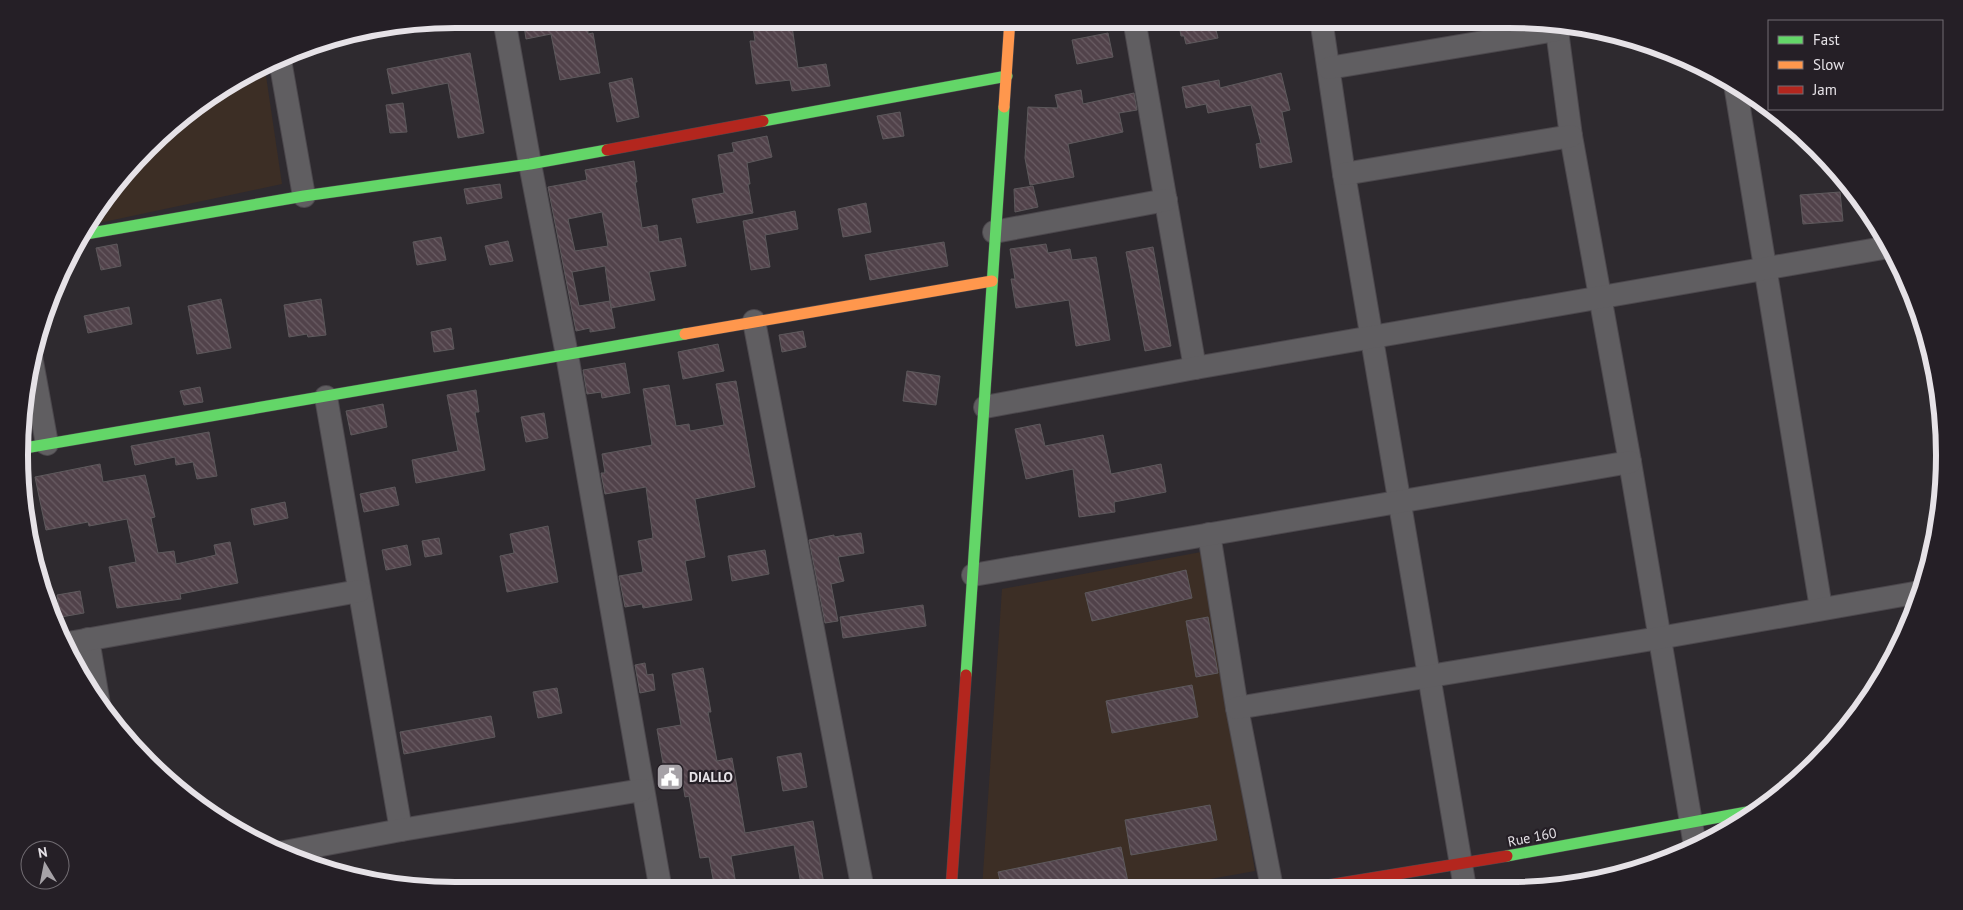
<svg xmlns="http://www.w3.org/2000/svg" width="1963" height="910" viewBox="0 0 1963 910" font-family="'PT Sans',sans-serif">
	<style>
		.education { fill: #3c2e25 }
		.building { fill: url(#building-back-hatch); stroke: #5d595c; fill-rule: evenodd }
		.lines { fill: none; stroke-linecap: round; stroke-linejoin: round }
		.street-casing { stroke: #4c484d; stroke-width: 24 }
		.fast-casing { stroke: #4c484d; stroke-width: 12 }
		.slow-casing { stroke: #4c484d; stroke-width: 12 }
		.jam-casing { stroke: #4c484d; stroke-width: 12 }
		.street { stroke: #605e61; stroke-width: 22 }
		.fast { stroke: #63d668; stroke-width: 11 }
		.slow { stroke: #ff974d; stroke-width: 11 }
		.jam { stroke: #b3261e; stroke-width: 11 }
		.labels { text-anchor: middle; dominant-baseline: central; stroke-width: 4.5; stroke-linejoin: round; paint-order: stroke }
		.poi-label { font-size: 14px; font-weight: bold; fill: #e6e2e7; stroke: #251f26; text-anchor: start }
		.street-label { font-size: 14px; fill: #e6e2e7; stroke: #251f26 }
		.rim { fill: none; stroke: #e6e2e7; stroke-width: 6 }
	</style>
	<defs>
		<pattern id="building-back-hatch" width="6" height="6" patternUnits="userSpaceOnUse" patternTransform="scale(1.25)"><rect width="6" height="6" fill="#51424a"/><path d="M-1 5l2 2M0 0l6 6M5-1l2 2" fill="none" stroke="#6a5d64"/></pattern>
	</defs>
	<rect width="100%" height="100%" fill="#2e2a2f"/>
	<g class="education">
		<path d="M265 69 282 184 85 226 92 213 189 109Z"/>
		<path d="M1201 552 1255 871 1154 889H982L1002 589Z"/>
	</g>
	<g class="building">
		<path d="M523 19H588V34L593 33 600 73 560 80 551 34 526 39Z"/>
		<path d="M752 19H791L798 68 826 64 830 86 792 91 790 80 756 84 750 41H755Z"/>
		<path d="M1178 19H1227L1228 28 1216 30 1218 38 1186 44 1184 36H1181Z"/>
		<path d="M1108 33 1113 57 1077 64 1072 40Z"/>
		<path d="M470 53 484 133 458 138 448 83 392 94 387 69Z"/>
		<path d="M1281 73 1290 110 1282 112 1292 162 1260 168 1256 144 1261 143 1251 105 1208 113 1206 104 1186 108 1182 87 1219 80 1220 88Z"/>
		<path d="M632 78 639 117 617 122 609 83Z"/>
		<path d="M1081 90 1083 104 1134 93 1137 110 1119 113 1123 132 1068 144 1074 177 1030 185 1025 158 1028 107 1058 108 1055 95Z"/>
		<path d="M403 103 407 132 390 133 386 105Z"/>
		<path d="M900 112 904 136 883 139 877 116Z"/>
		<path d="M767 136 772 157 747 163 750 184H748L753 213 697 223 692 199 724 193 718 155 734 152 732 143Z"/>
		<path d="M634 161 637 182H635L642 228 657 225 659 242 681 238 686 266 649 272 655 300 611 308 605 266 572 272 579 306 610 301 615 328 590 332V328L576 331 548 187 587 180 585 170ZM602 212 608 246 575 251 568 219Z"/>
		<path d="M500 184 502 198 467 204 464 189Z"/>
		<path d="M1033 186 1038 207 1015 212 1014 189Z"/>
		<path d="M1840 192 1843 221 1803 224 1800 195Z"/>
		<path d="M866 203 871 232 843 237 838 209Z"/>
		<path d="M795 211 798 229 765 235 770 267 751 270 743 221Z"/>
		<path d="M441 237 446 260 417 265 413 242Z"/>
		<path d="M508 241 513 261 490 265 485 246Z"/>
		<path d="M944 242 948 266 870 280 865 255Z"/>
		<path d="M117 244 121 266 101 270 96 248Z"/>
		<path d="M1046 244 1048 253 1070 249 1072 260 1096 257 1110 340 1076 346 1069 300 1016 308 1011 279H1015L1010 249Z"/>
		<path d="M1153 247 1171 346 1145 351 1126 252Z"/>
		<path d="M221 299 231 348 197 354 188 306Z"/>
		<path d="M321 299 326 335 308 337 307 334 289 337 284 305Z"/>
		<path d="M129 307 132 324 88 333 84 316Z"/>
		<path d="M451 328 454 349 434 352 431 332Z"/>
		<path d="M803 331 806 347 782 352 779 335Z"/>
		<path d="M718 344 724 371 683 379 678 352Z"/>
		<path d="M625 363 630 393 602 398 601 392 587 394 583 370Z"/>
		<path d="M907 371 940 376 936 405 903 401Z"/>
		<path d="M736 381 755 487 695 499 705 557 685 561 692 600 643 608 642 604 625 607 619 576 643 572 638 541 653 538 646 487 605 494 601 473H605L602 454 652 445 643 389 669 385 676 426 689 424 690 431 724 425 716 384Z"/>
		<path d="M200 387 203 402 184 405 180 391Z"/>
		<path d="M476 390 479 412H475L485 470 416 483 412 460 458 451 447 395Z"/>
		<path d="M383 404 387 427 351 435 346 411Z"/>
		<path d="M544 413 548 438 526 442 521 417Z"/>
		<path d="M1040 424 1045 446 1103 435 1111 474 1161 464 1166 492 1114 502 1115 512 1079 517 1073 469 1026 479 1015 429Z"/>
		<path d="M209 432 217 476 197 479 193 462 176 465 175 457 135 465 131 446Z"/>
		<path d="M100 464 103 482 145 475 155 517 151 518 158 553 174 551 176 564 216 555 214 545 230 542 238 583 180 594 181 599 117 608 109 567 136 562 127 519 89 526 88 522 46 530 35 477Z"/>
		<path d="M395 487 399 505 364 512 360 494Z"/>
		<path d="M285 502 288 518 254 525 251 509Z"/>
		<path d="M548 526 558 582 507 592 500 556 514 553 510 534Z"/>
		<path d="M861 533 864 553 838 557 844 581 831 584 838 621 825 623 809 540 834 535V537Z"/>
		<path d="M439 538 442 554 425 557 422 541Z"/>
		<path d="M407 545 411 565 386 570 382 550Z"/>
		<path d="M765 550 769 574 732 581 728 556Z"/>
		<path d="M1186 570 1192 598 1092 621 1085 593Z"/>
		<path d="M80 591 84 613 61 617 57 595Z"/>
		<path d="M923 605 926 626 843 638 840 617Z"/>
		<path d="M1208 617 1218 673 1196 677 1186 621Z"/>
		<path d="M645 663 647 675 653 674 655 690 640 693 635 665Z"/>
		<path d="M703 668 711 712H708L717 761 732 758 745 833 813 821 825 890H802L794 845 731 856 737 890H715L709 857 700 858 689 796 685 797 680 766 664 769 657 729 681 725 672 674Z"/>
		<path d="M1192 685 1198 717 1112 733 1106 701Z"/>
		<path d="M557 688 562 713 538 718 533 692Z"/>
		<path d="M491 716 495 737 404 754 400 732Z"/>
		<path d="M801 753 807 787 783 791 777 757Z"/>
		<path d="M1210 805 1217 840 1131 855 1125 820Z"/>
		<path d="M1121 847 1128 882 1090 889H1002L998 872Z"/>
	</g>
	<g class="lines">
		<g class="street-casing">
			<g id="street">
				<path d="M504 19 530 164 567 355 661 891"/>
				<path d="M1134 19 1195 368"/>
				<path d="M1321 19 1344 174 1465 888"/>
				<path d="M1556 23 1571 136 1630 462 1695 846"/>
				<path d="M280 60 304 196"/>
				<path d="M1329 68 1556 30"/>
				<path d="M1735 84 1821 608"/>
				<path d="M1344 174 1571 136"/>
				<path d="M994 232 1166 200"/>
				<path d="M754 321 863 890"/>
				<path d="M31 356 47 444"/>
				<path d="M326 397 401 830"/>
				<path d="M985 407 1195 368 1889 247"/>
				<path d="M1209 534 1237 708 1272 888"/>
				<path d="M973 575 1630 462"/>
				<path d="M88 639 99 705"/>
				<path d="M63 644 359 591"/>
				<path d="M1237 708 1659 638 1920 592"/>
				<path d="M279 853 401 830 642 790"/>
			</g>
		</g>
		<g class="fast-casing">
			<g id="fast">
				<path d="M763 121 1007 76"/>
				<path d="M80 235 304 196 530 164 607 150"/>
				<path d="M25 448 685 334"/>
				<path d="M966 675 1004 107"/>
				<path d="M1507 856 1758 810"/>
			</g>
		</g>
		<g class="slow-casing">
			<g id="slow">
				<path d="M1004 107 1010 19"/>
				<path d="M685 334 992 281"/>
			</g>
		</g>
		<g class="jam-casing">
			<g id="jam">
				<path d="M607 150 763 121"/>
				<path d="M1311 888 1507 856"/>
				<path d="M951 890 966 675"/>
			</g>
		</g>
		<use href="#street" class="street"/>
		<use href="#fast" class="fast"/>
		<use href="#slow" class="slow"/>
		<use href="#jam" class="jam"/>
	</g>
	<defs>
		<g id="civic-square" transform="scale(1.4375)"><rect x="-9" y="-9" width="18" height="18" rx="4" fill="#a6a2a7" stroke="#251f26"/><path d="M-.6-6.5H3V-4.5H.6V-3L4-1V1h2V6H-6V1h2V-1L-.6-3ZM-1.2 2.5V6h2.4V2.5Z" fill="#fff"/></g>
	</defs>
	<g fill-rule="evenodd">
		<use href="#civic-square" x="670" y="777"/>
	</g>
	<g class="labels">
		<g class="poi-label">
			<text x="689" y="777">DIALLO</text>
		</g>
		<g class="street-label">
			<text transform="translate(1532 837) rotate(-11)">Rue 160</text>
		</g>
	</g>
	<path d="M0 0H1963V910H0ZM455 28H1509A427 427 0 0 1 1936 455V455A427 427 0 0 1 1509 882H455A427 427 0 0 1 28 455V455A427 427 0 0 1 455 28Z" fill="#251f26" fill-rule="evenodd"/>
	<path class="rim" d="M455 28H1509A427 427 0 0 1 1936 455V455A427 427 0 0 1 1509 882H455A427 427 0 0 1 28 455V455A427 427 0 0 1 455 28Z"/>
	<rect x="1768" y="20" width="175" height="90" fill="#251f26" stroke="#726d73"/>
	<rect x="1778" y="36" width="25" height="8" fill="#63d668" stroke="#726d73"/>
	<text x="1813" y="45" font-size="15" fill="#e6e2e7">Fast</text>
	<rect x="1778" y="61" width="25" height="8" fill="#ff974d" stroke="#726d73"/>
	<text x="1813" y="70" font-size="15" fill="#e6e2e7">Slow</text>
	<rect x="1778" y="86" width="25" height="8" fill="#b3261e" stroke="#726d73"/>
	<text x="1813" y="95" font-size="15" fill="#e6e2e7">Jam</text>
	<g transform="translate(45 865) rotate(350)"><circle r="24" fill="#251f26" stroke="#726d73"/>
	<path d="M0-4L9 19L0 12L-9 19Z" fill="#a6a2a7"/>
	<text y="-8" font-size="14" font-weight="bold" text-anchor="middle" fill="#e6e2e7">N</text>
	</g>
</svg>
